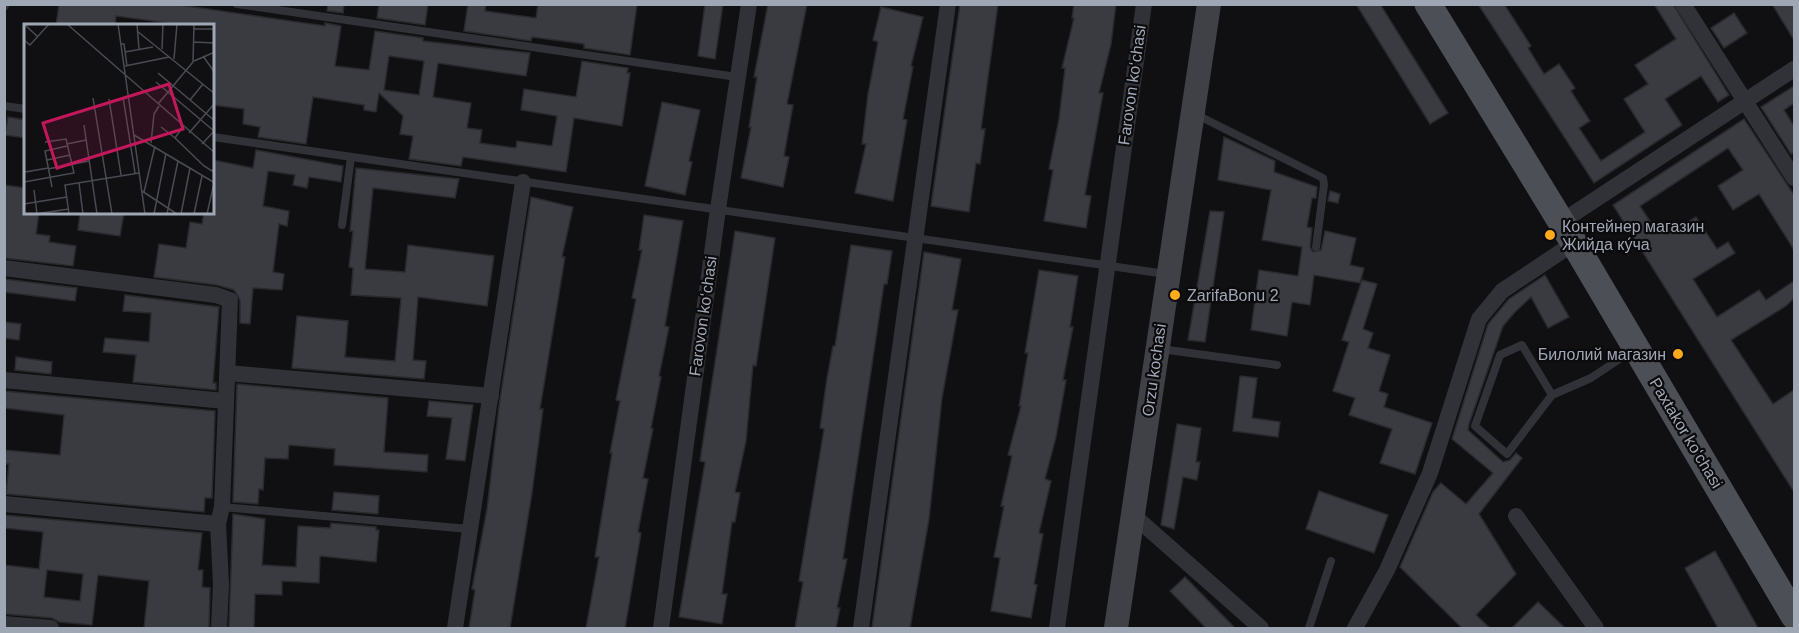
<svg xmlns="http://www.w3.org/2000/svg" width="1799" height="633" viewBox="0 0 1799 633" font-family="Arial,sans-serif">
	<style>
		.building { fill: #3a3b40; stroke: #2a2a2e; stroke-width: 1.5; fill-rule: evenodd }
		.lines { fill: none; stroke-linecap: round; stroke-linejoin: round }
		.service { stroke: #313237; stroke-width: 8 }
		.minor { stroke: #313237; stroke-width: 16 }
		.secondary { stroke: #3f4147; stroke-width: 24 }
		.primary { stroke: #4d4f56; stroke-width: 27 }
		.poi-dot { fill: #ffab1b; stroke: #0b0b0d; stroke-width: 2 }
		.labels { text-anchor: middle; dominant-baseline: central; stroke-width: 4.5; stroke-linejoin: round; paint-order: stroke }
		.street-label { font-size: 16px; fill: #a0a7b4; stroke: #0b0b0d }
		.poi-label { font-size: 16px; fill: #a0a7b4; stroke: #0b0b0d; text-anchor: start }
		.inset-road { fill: none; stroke: #4a4c53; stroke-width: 1.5 }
		.view { fill: #c2185b; fill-opacity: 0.15; stroke: #c2185b; stroke-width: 3 }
		.inset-edge { fill: none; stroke: #a0a7b4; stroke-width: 3 }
	</style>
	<rect width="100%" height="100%" fill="#101012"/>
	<g class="building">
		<path d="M59 4H173L325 26V23L341 26 335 66 369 70 375 31 423 38V41L530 53 526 76 438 63 433 97 471 103 467 128 482 130 480 143 516 148 517 141 552 146 557 116 521 110 524 89 576 97 582 61 628 68 627 73H630L622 126 574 118 566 172 463 157 461 166 409 159 413 136 400 134 403 116 379 93 376 112 364 110V105L313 97 306 144 258 137 260 127 243 124 244 109 213 105V26H167L168 23 116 16 115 26H56ZM389 56 424 61 419 95 384 90Z"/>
		<path d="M328 4H344L343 13 327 11Z"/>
		<path d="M379 4H428L425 25 377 18Z"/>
		<path d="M468 4H486L485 11 536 18 538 4H637L630 55 584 48V44L532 37 531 41 464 31Z"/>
		<path d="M705 4H723L715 59 698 56Z"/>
		<path d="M768 4H807L787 104 793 105 784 156 789 157 783 187 741 178 751 127H749L757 77H754Z"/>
		<path d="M960 4H998L981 129H985L980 164 976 163 969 212 931 206Z"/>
		<path d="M1074 4H1116L1111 44 1099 93H1103L1085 195 1091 196 1086 228 1044 221 1053 170 1049 169 1059 119 1065 68H1062L1074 18H1072Z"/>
		<path d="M1356 4H1380L1448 113 1430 124Z"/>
		<path d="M1478 4H1504L1531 46 1528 48 1544 74 1559 64 1575 88 1571 91 1590 121 1579 128 1601 161 1645 132 1624 99 1648 84 1635 65 1676 39 1654 4H1673L1729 95 1718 102 1701 76 1665 99 1682 125 1594 183Z"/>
		<path d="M1772 4H1794V40Z"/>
		<path d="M881 7 923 17 911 66 913 67 903 119 907 120 893 201 855 193 866 144H862L868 94 878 42 873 40Z"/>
		<path d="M1734 13 1747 33 1724 48 1711 28Z"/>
		<path d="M1794 86V103L1784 110 1794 126V152L1791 154 1761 107Z"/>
		<path d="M662 102 700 110 689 161 692 162 685 195 645 186Z"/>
		<path d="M8 117 26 120V138L5 135Z"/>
		<path d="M1744 119 1794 195V250L1759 194 1733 210 1718 186 1743 170 1728 148 1640 206 1653 226 1659 222 1668 234 1696 217 1717 249 1728 242 1735 253 1693 279 1717 317 1759 290 1766 300 1794 281V298L1786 306 1731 340 1773 404 1794 390V492L1613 205Z"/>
		<path d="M1224 137 1275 161 1274 172 1317 187 1316 198H1312L1307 227 1312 228 1310 247 1313 252 1321 250 1325 231 1356 238 1350 265 1364 268 1360 283 1314 275 1310 305 1292 302 1287 336 1251 330 1259 270 1298 276 1302 247 1262 240 1271 190 1218 180Z"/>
		<path d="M256 150 343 166 341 182 309 177 307 188 293 185 295 175 268 171 263 206 289 211 287 226 279 224 273 272 284 274 282 290 253 288 250 324 240 323V300L234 290 217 285 154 277 159 244 186 248 190 222 202 224 204 213H213V160L253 168Z"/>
		<path d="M356 168 459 179 455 198 373 188 365 269 405 272 408 245 494 256 487 306 418 297 413 360 426 361 424 379 292 368 297 316 348 321 345 357 395 361 401 298 351 295 353 268 349 267 353 231H350Z"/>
		<path d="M4 185 26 188V213H39L36 234 50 236 49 242 76 246 73 266 4 258Z"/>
		<path d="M1330 191 1340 194 1338 203 1328 201Z"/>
		<path d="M531 197 573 207 562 257H565L540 409H543L532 493 510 628H469L475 590 472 589 487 509 499 406Z"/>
		<path d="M1210 211 1224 212 1205 342 1188 340Z"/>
		<path d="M80 213H124L120 236 78 230Z"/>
		<path d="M644 215 683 221 665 326 669 327 659 376 661 377 651 428 653 429 643 478 648 479 638 532 641 533 625 628H586L599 557H595L612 453H610L620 401 616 400 636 299 632 298 642 250H639Z"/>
		<path d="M735 231 775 238 756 366 753 365 746 441 735 492 740 493 735 522H732L722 594H727L722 624 679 617 705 462 700 461Z"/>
		<path d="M851 245 892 251 887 284H884L843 559H847L837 608H840L836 628H795L803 582 799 581 824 429 820 428 827 378 833 346H835Z"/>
		<path d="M924 252 961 259 952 310H958L942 398 929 519 910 628H872Z"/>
		<path d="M1039 270 1078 276 1070 327H1073L1063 380H1066L1056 437 1045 479 1051 481 1039 533 1043 534 1034 584 1037 585 1031 618 991 611 1000 558 994 557 1004 506H1001L1012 456 1008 455 1021 406H1019L1028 353H1025Z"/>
		<path d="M1545 275 1569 317 1548 328 1531 297 1515 312 1503 326 1469 424 1468 430 1503 462 1510 460 1516 453 1522 458 1479 514 1516 574 1476 615 1490 628H1462L1400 567 1433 492 1441 483 1466 504 1493 473 1452 439 1488 324 1509 299Z"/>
		<path d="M4 279 77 288 75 301 4 292Z"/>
		<path d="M1362 280 1377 284 1363 329 1373 333 1368 348 1390 355 1379 391 1388 394 1384 407 1432 423 1415 474 1380 463 1392 429 1349 415 1355 398 1333 391 1349 342 1342 340Z"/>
		<path d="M125 295 219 307 213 383H216V390L133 382 136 355 103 352 105 338 149 342 151 313 123 311Z"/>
		<path d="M4 322 21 324 19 340 4 338Z"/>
		<path d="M16 357 52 362 51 374 15 370Z"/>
		<path d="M1240 376 1257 378 1252 418 1280 422 1278 437 1233 431Z"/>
		<path d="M237 384 388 398 384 452 428 455 427 472 334 465 335 449 289 445 288 459 265 458 263 490 259 489 258 504 233 502Z"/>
		<path d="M4 391 215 411 212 498H205L204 512 6 494 9 464H4V450L60 455 64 415 4 408Z"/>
		<path d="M429 401 473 405 465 461 446 459 452 418 427 416Z"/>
		<path d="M1177 424 1201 428 1196 462H1200L1197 480 1183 477 1174 529 1161 525Z"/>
		<path d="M1319 491 1388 515 1374 553 1306 529Z"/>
		<path d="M334 492 379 496 378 514 332 510Z"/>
		<path d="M233 514 265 519 262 565 296 567 298 526 330 528 331 523 376 527V530H379L376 562 320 556 319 583 282 581V595L255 594 254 628H229Z"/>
		<path d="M4 515 202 533 198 570H203L202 587 210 588 209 628H144L149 581 98 575 92 625 59 622 52 618 4 614V565L39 569 43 532 4 528ZM47 570 83 574 80 601 44 597Z"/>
		<path d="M1715 551 1758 628H1718L1685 568Z"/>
		<path d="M1185 577 1235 628H1206L1170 591Z"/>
		<path d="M1538 602 1565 628H1512Z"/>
	</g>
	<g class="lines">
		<g class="service">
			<path d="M237 4 737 77"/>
			<path d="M4 7 6 4"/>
			<path d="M4 106 26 109"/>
			<path d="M1195 114 1323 178 1324 185 1316 247"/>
			<path d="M213 137 1166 274"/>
			<path d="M342 225 351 157"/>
			<path d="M1161 349 1277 365"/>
			<path d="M1552 395 1507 454 1475 426 1500 355 1522 345 1552 395 1591 378 1633 350"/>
			<path d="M222 507 469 529"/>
			<path d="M1309 628 1331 561"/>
		</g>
		<g class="minor">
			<path d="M1683 4 1794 178"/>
			<path d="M1561 222 1794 69"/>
			<path d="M4 268 216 295 230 300 222 507 218 524 221 584 219 628"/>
			<path d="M228 373 491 396"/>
			<path d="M4 380 225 401"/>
			<path d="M4 504 218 524"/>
			<path d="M1133 515 1261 628"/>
			<path d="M1516 516 1596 628"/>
			<path d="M4 624 51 628"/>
			<path d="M455 628 523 182"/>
			<path d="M661 628 718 209 749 4"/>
			<path d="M861 628 948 4"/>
			<path d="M1057 628 1144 4"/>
			<path d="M1355 628 1387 570 1430 473 1479 319 1502 291 1574 243"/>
		</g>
		<path class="secondary" d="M1116 628 1209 4"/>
		<path class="primary" d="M1428 4 1574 243 1794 616"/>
	</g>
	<g class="poi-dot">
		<circle cx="1550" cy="235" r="6"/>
		<circle cx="1175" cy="295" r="6"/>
		<circle cx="1678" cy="354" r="6"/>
	</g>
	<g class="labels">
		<g class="street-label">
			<text transform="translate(1132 85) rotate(-82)">Farovon koʻchasi</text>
			<text transform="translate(703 316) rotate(-82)">Farovon koʻchasi</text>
			<text transform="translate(1154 370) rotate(-82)">Orzu kochasi</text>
			<text transform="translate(1686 433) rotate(59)">Paxtakor koʻchasi</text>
		</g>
		<g class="poi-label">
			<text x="1562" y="226">Контейнер магазин<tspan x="1562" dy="18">Жийда ку́ча</tspan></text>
			<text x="1187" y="295">ZarifaBonu 2</text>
			<text x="1666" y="354" text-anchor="end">Билолий магазин</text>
		</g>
	</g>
	<g transform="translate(24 24)">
		<rect width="190" height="190" fill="#101012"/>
		<path class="inset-road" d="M0 0 14 13M43 0 191 129M94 0 121 190M113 0 115 25M170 5H191M113 7 191 70M0 16 6 21 25 0M169 18 191 19M97 20H100L103 42M138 25 139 0M101 28 129 23M179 32 191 49M150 35 153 0M170 37 191 28M101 42 145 33M134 49 191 97M132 58 190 107M99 73 111 149M69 74 88 190M85 75 97 151M166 76 179 60M134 80 169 38 170 0M60 101 73 190M137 103 151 114 158 104M165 109 191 79M110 111 191 159M151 114 180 142 188 147 191 144M127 119 130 90 135 82M43 120 62 116M178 120 191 106M23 136 46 131M24 145 65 137M1 148 24 144M0 158 50 149 42 115 21 118M55 159 59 190M28 163 21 127 43 122M10 166 13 190M118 167 153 190M120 168 131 122M0 180 43 173M11 190 45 185M45 190 41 161 115 149M130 190 142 129M143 190 154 137M157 190 166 144M170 190 178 152M183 190 190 159"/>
		<path class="view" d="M145 60 159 105 33 144 19 99Z"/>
		<rect width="190" height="190" class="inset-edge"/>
	</g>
	<rect width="1799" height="633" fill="none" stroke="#a0a7b4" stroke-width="12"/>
</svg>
